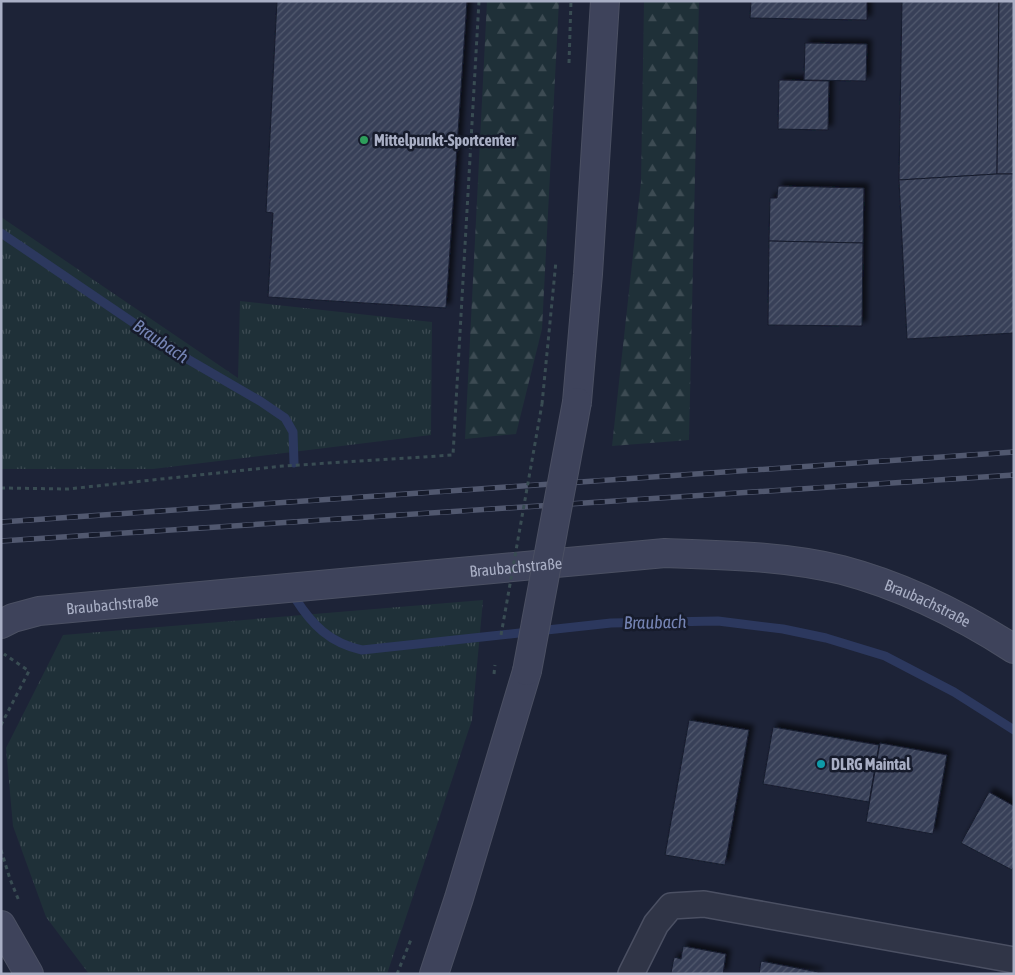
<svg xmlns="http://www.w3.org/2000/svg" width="1015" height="975" viewBox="0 0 1015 975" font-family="'Asap Condensed',sans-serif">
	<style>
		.grass { fill: url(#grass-tufts) }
		.forest { fill: url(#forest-firs) }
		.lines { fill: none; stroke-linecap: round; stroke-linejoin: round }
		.stream { stroke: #2c385e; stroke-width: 9 }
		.building { fill: url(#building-hatch); stroke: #181d2e; filter: url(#shadow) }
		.street-casing { stroke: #4b5063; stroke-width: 28 }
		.secondary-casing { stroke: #4b5063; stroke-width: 30 }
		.path { stroke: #394c53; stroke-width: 3; stroke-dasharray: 4 4; stroke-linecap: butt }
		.street { stroke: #303547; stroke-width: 25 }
		.secondary { stroke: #3e435b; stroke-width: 28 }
		.rail-casing { stroke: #51586f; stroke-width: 5.5 }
		.rail { stroke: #161b2b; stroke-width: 4; stroke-dasharray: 11; stroke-linecap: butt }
		.secondary-bridge-casing { stroke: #4b5063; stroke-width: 30; stroke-linecap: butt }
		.path-bridge { stroke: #394c53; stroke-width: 3; stroke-dasharray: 4 4; stroke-linecap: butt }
		.secondary-bridge { stroke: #3e435b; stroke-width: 28 }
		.leisure-dot { fill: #2e9e5b; stroke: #161b2b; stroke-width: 2 }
		.culture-dot { fill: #0f9aa8; stroke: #161b2b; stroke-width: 2 }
		.labels { text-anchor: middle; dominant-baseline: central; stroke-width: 5; stroke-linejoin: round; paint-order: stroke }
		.poi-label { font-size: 16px; font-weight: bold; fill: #a9afc5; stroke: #161b2b; text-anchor: start }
		.street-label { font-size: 16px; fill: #a9afc5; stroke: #161b2b }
		.water-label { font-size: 18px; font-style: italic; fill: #7685b5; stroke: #161b2b }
	</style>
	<defs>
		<pattern id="grass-tufts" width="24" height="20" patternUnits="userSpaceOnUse" patternTransform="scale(1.25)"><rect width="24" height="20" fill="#1f3038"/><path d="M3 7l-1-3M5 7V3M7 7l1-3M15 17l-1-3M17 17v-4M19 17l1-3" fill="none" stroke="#3d4b53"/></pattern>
		<pattern id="forest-firs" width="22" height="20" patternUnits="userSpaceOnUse" patternTransform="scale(1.25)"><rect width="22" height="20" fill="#1f3038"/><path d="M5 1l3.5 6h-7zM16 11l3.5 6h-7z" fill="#3d4b53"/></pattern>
		<pattern id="building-hatch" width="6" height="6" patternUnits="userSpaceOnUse" patternTransform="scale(1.25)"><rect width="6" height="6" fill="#384058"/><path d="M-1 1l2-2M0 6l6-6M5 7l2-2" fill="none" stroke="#52596e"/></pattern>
		<filter id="shadow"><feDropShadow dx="4.5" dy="-4.5" stdDeviation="2.5" flood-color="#0009"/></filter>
	</defs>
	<rect width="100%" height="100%" fill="#1d2337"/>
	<g class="grass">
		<path d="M1 217 238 378 240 301 432 322 431 435 153 469H1Z"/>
		<path d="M483 600 472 720 387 974H89L46 917 13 826 6 748 63 635Z"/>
	</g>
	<g class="forest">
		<path d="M487 1H559L542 329 516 434 465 439Z"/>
		<path d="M644 1H699L689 440 612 446 641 182Z"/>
	</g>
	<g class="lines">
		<g class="stream">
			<path d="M1 233 184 357 260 401 285 418 293 432 294 463"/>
			<path d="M295 598C312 625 330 643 362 650L611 623 718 621 783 629 826 638 885 656 954 692 1014 730"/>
		</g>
	</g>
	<g class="building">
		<path d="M277 1H467L446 308 268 297 273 213 266 212Z"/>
		<path d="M751 1H867V20L750 18Z"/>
		<path d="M902 1H999L997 174 899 180Z"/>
		<path d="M999 1H1014V174H997Z"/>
		<path d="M805 43 867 44 866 81 804 80Z"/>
		<path d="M779 80 829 81 828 130 778 129Z"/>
		<path d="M997 174H1014V333L907 339 899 180Z"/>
		<path d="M778 186 864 188 863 243 769 241 770 198H777Z"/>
		<path d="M769 241 863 243 862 326 768 325Z"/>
		<path d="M689 720 749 730 725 865 665 855Z"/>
		<path d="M773 727 879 745 869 802 763 784Z"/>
		<path d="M880 743 947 755 933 834 866 822Z"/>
		<path d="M989 792 1014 806V866L1012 870 961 843Z"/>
		<path d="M683 946 726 954 723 974 671 973 674 957 681 959Z"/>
		<path d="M761 961 818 972V974H759Z"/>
	</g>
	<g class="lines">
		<g class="street-casing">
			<path id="street" d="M631 974 656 924 671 906 704 904 1014 960"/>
		</g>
		<g class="secondary-casing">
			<g id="secondary">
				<path d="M577 402 588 274 605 1"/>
				<path id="s1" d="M1 624 13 618 39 611 665 553C724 555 784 556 842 570 903 586 961 615 1014 649"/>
				<path d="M1 925 29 974"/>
				<path d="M434 974 459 898 527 671"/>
			</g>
		</g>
		<g class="path">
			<path d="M569 63 571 1"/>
			<path d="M542 404 556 261"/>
			<path d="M1 488 68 489 283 466 453 455 479 1"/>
			<path d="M1 725 29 671 4 654"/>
			<path d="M1 850 10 879 19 901"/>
			<path d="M397 974 412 937"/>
		</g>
		<use href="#street" class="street"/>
		<use href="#secondary" class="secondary"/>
		<g class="rail-casing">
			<g id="rail">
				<path d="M1 522 1014 452"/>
				<path d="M1 541 1014 475"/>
			</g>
		</g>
		<use href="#rail" class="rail"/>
		<g class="secondary-bridge-casing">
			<path id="secondary-bridge" d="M527 671 577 402"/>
		</g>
		<g class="path-bridge">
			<path d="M501 635 542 404"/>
			<path d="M494 674 495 665"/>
		</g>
		<use href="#secondary-bridge" class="secondary-bridge"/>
	</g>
	<circle class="leisure-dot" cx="364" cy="140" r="5"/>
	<circle class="culture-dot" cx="821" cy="764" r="5"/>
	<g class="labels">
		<g class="poi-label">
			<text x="374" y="140">Mittelpunkt-Sportcenter</text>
			<text x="831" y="764">DLRG Maintal</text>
		</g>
		<g class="street-label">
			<text stroke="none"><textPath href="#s1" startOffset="519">Braubachstraße</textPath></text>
			<text stroke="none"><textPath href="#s1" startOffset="114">Braubachstraße</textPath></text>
			<text stroke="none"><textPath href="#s1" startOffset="939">Braubachstraße</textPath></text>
		</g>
		<g class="water-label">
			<text transform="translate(161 341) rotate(34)">Braubach</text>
			<text transform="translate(655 622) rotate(-1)">Braubach</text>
		</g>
	</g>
	<rect width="1015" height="975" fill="none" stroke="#a9afc5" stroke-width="5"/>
</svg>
